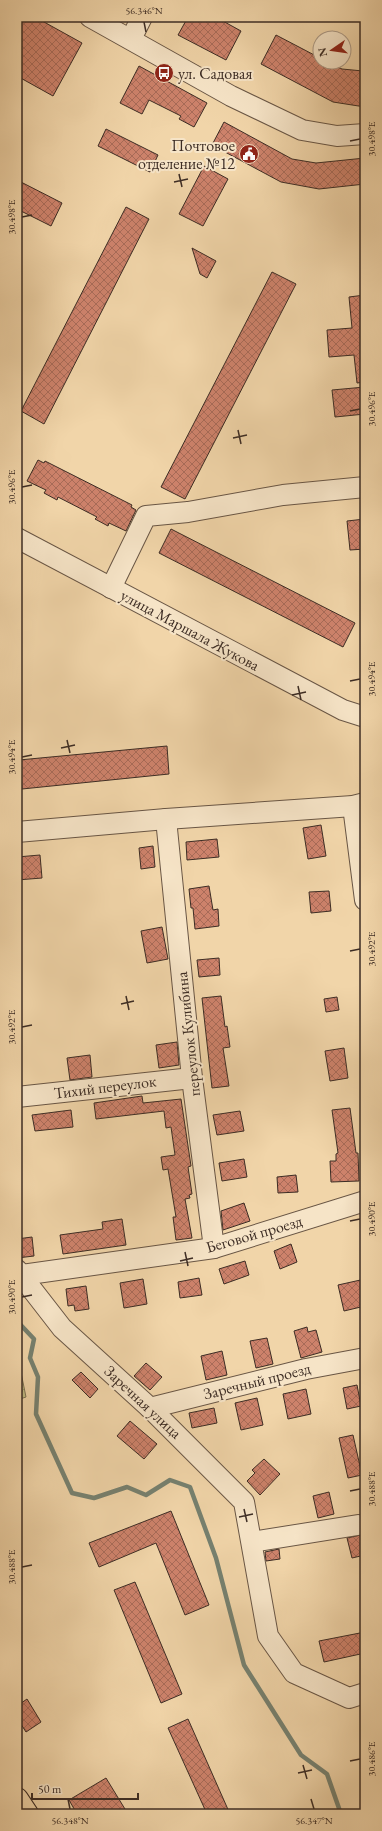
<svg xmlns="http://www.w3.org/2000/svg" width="382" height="1831" viewBox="0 0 382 1831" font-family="'EB Garamond',serif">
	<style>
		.forest { fill: url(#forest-crowns); stroke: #7e7454 }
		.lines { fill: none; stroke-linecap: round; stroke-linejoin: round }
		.stream { stroke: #768170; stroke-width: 4.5 }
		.building { fill: url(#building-cross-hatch); stroke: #3c2c24 }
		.minor-casing { stroke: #695645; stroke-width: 22 }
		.major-casing { stroke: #3c2c24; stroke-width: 24 }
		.minor { stroke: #f6e4c7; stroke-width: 20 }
		.major { stroke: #f1d5a9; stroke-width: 22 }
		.ticks { fill: none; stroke: #3c2c24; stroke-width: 1.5 }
		.labels { text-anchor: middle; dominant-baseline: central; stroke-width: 4; stroke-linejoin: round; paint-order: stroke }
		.poi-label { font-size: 16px; fill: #3c2c24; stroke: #f6e4c7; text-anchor: start }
		.street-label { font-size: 16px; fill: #3c2c24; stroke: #f6e4c7 }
		.neatline { fill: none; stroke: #3c2c24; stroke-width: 1.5 }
		.ticks-label { font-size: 10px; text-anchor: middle; fill: #3c2c24 }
	</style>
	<defs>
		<pattern id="forest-crowns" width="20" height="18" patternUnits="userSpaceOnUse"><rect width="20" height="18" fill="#c1bb83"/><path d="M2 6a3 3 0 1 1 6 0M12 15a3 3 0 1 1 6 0" fill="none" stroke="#9e986b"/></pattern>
		<pattern id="building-cross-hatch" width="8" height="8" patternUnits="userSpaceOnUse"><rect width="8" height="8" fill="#cd826b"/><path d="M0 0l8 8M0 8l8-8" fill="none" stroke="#a86b58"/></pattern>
	</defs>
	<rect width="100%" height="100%" fill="#f1d5a9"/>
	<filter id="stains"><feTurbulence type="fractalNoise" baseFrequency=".005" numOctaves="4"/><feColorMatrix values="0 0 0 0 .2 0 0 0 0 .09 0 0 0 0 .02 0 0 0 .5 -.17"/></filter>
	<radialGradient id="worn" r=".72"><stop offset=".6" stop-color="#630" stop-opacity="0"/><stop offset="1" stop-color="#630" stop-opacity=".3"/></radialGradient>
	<path class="forest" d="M17 1353 26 1397 17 1400Z"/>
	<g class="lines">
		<path class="stream" d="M17 1321 34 1339 30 1358 38 1377 36 1414 72 1493 94 1498 127 1487 146 1495 170 1480 190 1487 216 1558 244 1665 301 1755 327 1774 341 1814"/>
	</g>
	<g class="building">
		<path d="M25 17H35L82 43 53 96 17 76V32Z"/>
		<path d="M188 17H222L221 20 241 31 226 60 178 35Z"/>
		<path d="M276 35 320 58V62H328L342 69 363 71 365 107 333 102 261 64Z"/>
		<path d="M139 66 207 103 194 127 179 119 181 116 149 100 142 114 120 103Z"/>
		<path d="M224 122 292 159 316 163 365 158V184L319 189 281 182 212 145Z"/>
		<path d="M106 129 158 155 150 172 98 146Z"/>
		<path d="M204 166 228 179 203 226 179 214Z"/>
		<path d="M17 180 62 203 51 226 17 209Z"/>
		<path d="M126 207 149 219 44 424 21 411Z"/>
		<path d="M192 248 216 261 207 278 200 274Z"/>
		<path d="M272 272 296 284 185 499 161 487Z"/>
		<path d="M365 295V382L357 383 354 355 329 357 327 330 352 328 349 297Z"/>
		<path d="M365 387V414L335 417 332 390Z"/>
		<path d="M38 460 44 463 45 461 132 505 131 507 136 510 126 531 109 523 108 526 95 519 97 517 58 497 57 500 44 493 46 490 27 481Z"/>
		<path d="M365 519V549L350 550 347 521Z"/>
		<path d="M171 529 355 623 343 647 159 553Z"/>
		<path d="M167 746 169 774 22 789 19 760Z"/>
		<path d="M321 825 326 856 308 859 303 828Z"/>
		<path d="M217 839 219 857 187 860 186 842Z"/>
		<path d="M153 846 155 867 141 869 139 848Z"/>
		<path d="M40 855 42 878 17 880V857Z"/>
		<path d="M209 886 213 910 218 909 219 926 195 929 193 908H191L189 889Z"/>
		<path d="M329 891 331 911 311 913 309 892Z"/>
		<path d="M162 927 168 959 147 963 141 931Z"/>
		<path d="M219 958 220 975 199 977 197 960Z"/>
		<path d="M221 996 225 1027 227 1026 230 1047 223 1048 229 1086 212 1088 202 998Z"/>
		<path d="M337 997 339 1010 326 1012 324 999Z"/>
		<path d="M177 1042 179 1065 159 1068 156 1045Z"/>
		<path d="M344 1048 348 1078 330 1081 325 1051Z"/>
		<path d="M90 1055 92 1077 70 1080 67 1058Z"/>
		<path d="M142 1096 143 1103 181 1099 191 1166 188 1167 192 1194 189 1195 190 1198 185 1199 192 1238 176 1240 173 1217H176L168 1169 163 1170 161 1157 175 1155 171 1127 166 1128 164 1111 96 1119 94 1103Z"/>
		<path d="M350 1108 356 1153H358L359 1181 331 1182 330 1161H336V1154L338 1153 332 1110Z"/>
		<path d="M71 1110 73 1127 35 1131 32 1115Z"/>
		<path d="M240 1111 244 1131 217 1135 213 1115Z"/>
		<path d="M244 1159 247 1177 222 1181 219 1163Z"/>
		<path d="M296 1175 298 1192 278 1193 277 1177Z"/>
		<path d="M244 1203 250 1221 223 1230 221 1211Z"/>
		<path d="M122 1219 126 1245 63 1254 60 1235 103 1229 102 1222Z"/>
		<path d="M32 1237 34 1256 17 1258V1239Z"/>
		<path d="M291 1244 297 1262 280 1269 274 1251Z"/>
		<path d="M245 1261 249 1275 224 1284 219 1269Z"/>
		<path d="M199 1278 202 1295 180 1298 178 1282Z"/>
		<path d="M143 1279 147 1304 124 1308 120 1283Z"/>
		<path d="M365 1279V1306L344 1311 338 1285Z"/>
		<path d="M86 1286 89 1309 75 1311 74 1305 68 1306 66 1289Z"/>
		<path d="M307 1327 308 1332 316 1330 322 1352 301 1358 294 1331Z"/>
		<path d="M267 1338 273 1364 256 1368 250 1341Z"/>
		<path d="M222 1351 227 1375 206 1380 201 1356Z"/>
		<path d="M146 1363 162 1377 150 1390 134 1376Z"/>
		<path d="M81 1372 98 1389 90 1398 72 1380Z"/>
		<path d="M357 1385 361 1406 347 1409 343 1388Z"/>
		<path d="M306 1389 311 1414 288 1419 283 1394Z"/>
		<path d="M257 1398 263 1425 241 1430 235 1403Z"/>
		<path d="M214 1408 217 1423 192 1428 189 1413Z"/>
		<path d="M130 1421 157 1444 144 1459 117 1436Z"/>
		<path d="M353 1435 362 1475 348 1478 339 1438Z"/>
		<path d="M264 1459 280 1474 260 1495 247 1481 255 1473 252 1470Z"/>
		<path d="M329 1492 334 1514 318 1518 313 1496Z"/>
		<path d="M171 1511 209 1605 185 1615 156 1543 99 1567 89 1543Z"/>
		<path d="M365 1534V1555L352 1558 347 1538Z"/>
		<path d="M279 1549 280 1559 266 1561 265 1552Z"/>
		<path d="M135 1582 182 1694 161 1703 114 1590Z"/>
		<path d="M365 1632V1653L324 1662 319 1641Z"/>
		<path d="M27 1699 41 1722 26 1732 17 1718V1706Z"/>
		<path d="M188 1719 230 1814H207L168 1728Z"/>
		<path d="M106 1778 128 1814H77L69 1800Z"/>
	</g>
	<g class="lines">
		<g class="minor-casing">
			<g id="minor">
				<path d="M90 17 231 96 302 130 337 136 365 134"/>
				<path d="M131 39 142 17"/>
				<path d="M17 538 343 710 365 717"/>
				<path d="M111 588 146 516 188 512 283 495 365 487"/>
				<path d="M353 806 365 900"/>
				<path d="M166 819 192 1078 214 1248"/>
				<path d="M17 832 166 819 353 806 365 803"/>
				<path d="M17 1097 192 1078"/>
				<path d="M17 1270 62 1328 150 1408 244 1502 268 1636 294 1673 349 1698 365 1693"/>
				<path d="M22 1275 214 1248 365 1201"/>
				<path d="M150 1408 306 1369 365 1358"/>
				<path d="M252 1542 358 1525"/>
			</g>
		</g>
		<g class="major-casing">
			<path id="major" d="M17 1799 27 1814"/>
		</g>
		<use href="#minor" class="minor"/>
		<use href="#major" class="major"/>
	</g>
	<path class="ticks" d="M144 22 146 32M350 141 360 139M179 174 182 187M174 182 188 179M22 217 32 215M350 411 360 409M238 430 241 444M233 438 247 435M22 487 32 485M350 681 360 679M298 686 301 700M292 695 306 692M67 740 70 753M61 748 75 745M22 757 32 755M350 951 360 949M126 996 129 1010M121 1004 134 1001M22 1027 32 1025M350 1221 360 1219M185 1252 188 1266M180 1261 193 1258M22 1297 32 1295M350 1491 360 1489M244 1509 247 1522M239 1517 253 1514M22 1567 32 1565M350 1761 360 1759M303 1765 307 1779M298 1773 312 1770M68 1799 70 1809M311 1799 314 1809"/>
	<defs>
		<g id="bus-disc" transform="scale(1)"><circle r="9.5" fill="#8f2418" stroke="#f6e4c7"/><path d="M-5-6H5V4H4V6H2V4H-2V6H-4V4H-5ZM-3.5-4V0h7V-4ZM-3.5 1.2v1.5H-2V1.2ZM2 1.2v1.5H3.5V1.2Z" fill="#fff"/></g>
		<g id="civic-disc" transform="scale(1)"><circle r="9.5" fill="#8f2418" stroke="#f6e4c7"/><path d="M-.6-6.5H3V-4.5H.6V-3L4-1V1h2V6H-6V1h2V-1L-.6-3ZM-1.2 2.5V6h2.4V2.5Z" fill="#fff"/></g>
	</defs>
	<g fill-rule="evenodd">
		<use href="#bus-disc" x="164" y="73"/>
		<use href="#civic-disc" x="249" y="154"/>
	</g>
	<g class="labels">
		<g class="poi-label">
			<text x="178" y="73">ул. Садовая</text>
			<text x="235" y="145" text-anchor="end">Почтовое<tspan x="235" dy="18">отделение №12</tspan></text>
		</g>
		<g class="street-label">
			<text transform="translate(190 630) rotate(28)">улица Маршала Жукова</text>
			<text transform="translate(188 1034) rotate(-96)">переулок Кулибина</text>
			<text transform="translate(105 1087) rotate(-7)">Тихий переулок</text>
			<text transform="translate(254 1234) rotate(-16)">Беговой проезд</text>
			<text transform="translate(257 1381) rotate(-14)">Заречный проезд</text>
			<text transform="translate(143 1402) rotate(43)">Заречная улица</text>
		</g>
	</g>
	<rect width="382" height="1831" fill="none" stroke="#f1d5a9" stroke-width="44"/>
	<g transform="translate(332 50) rotate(257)"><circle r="19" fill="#f6e4c7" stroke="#ac9a86"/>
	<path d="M0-3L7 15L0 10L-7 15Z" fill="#8f2418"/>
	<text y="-6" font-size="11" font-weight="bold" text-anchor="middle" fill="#3c2c24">N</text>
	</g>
	<path d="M32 1793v6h106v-6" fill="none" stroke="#3c2c24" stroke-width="2"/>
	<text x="38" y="1793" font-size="12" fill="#3c2c24" stroke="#f6e4c7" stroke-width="3" paint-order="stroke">50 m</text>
	<rect x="22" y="22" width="338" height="1787" class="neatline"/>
	<g class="ticks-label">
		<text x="144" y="14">56.346°N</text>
		<text transform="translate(371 139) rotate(-90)" y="4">30.498°E</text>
		<text transform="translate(11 217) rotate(-90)" y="4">30.498°E</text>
		<text transform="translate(371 409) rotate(-90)" y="4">30.496°E</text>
		<text transform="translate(11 487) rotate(-90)" y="4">30.496°E</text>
		<text transform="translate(371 679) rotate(-90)" y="4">30.494°E</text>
		<text transform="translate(11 757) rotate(-90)" y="4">30.494°E</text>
		<text transform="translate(371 949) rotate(-90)" y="4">30.492°E</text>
		<text transform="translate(11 1027) rotate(-90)" y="4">30.492°E</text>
		<text transform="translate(371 1219) rotate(-90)" y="4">30.490°E</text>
		<text transform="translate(11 1297) rotate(-90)" y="4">30.490°E</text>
		<text transform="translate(371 1489) rotate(-90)" y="4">30.488°E</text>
		<text transform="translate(11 1567) rotate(-90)" y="4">30.488°E</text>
		<text transform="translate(371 1759) rotate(-90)" y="4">30.486°E</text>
		<text x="70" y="1824">56.348°N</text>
		<text x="314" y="1824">56.347°N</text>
	</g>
	<rect width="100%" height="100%" filter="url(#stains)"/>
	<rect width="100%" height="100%" fill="url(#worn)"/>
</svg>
